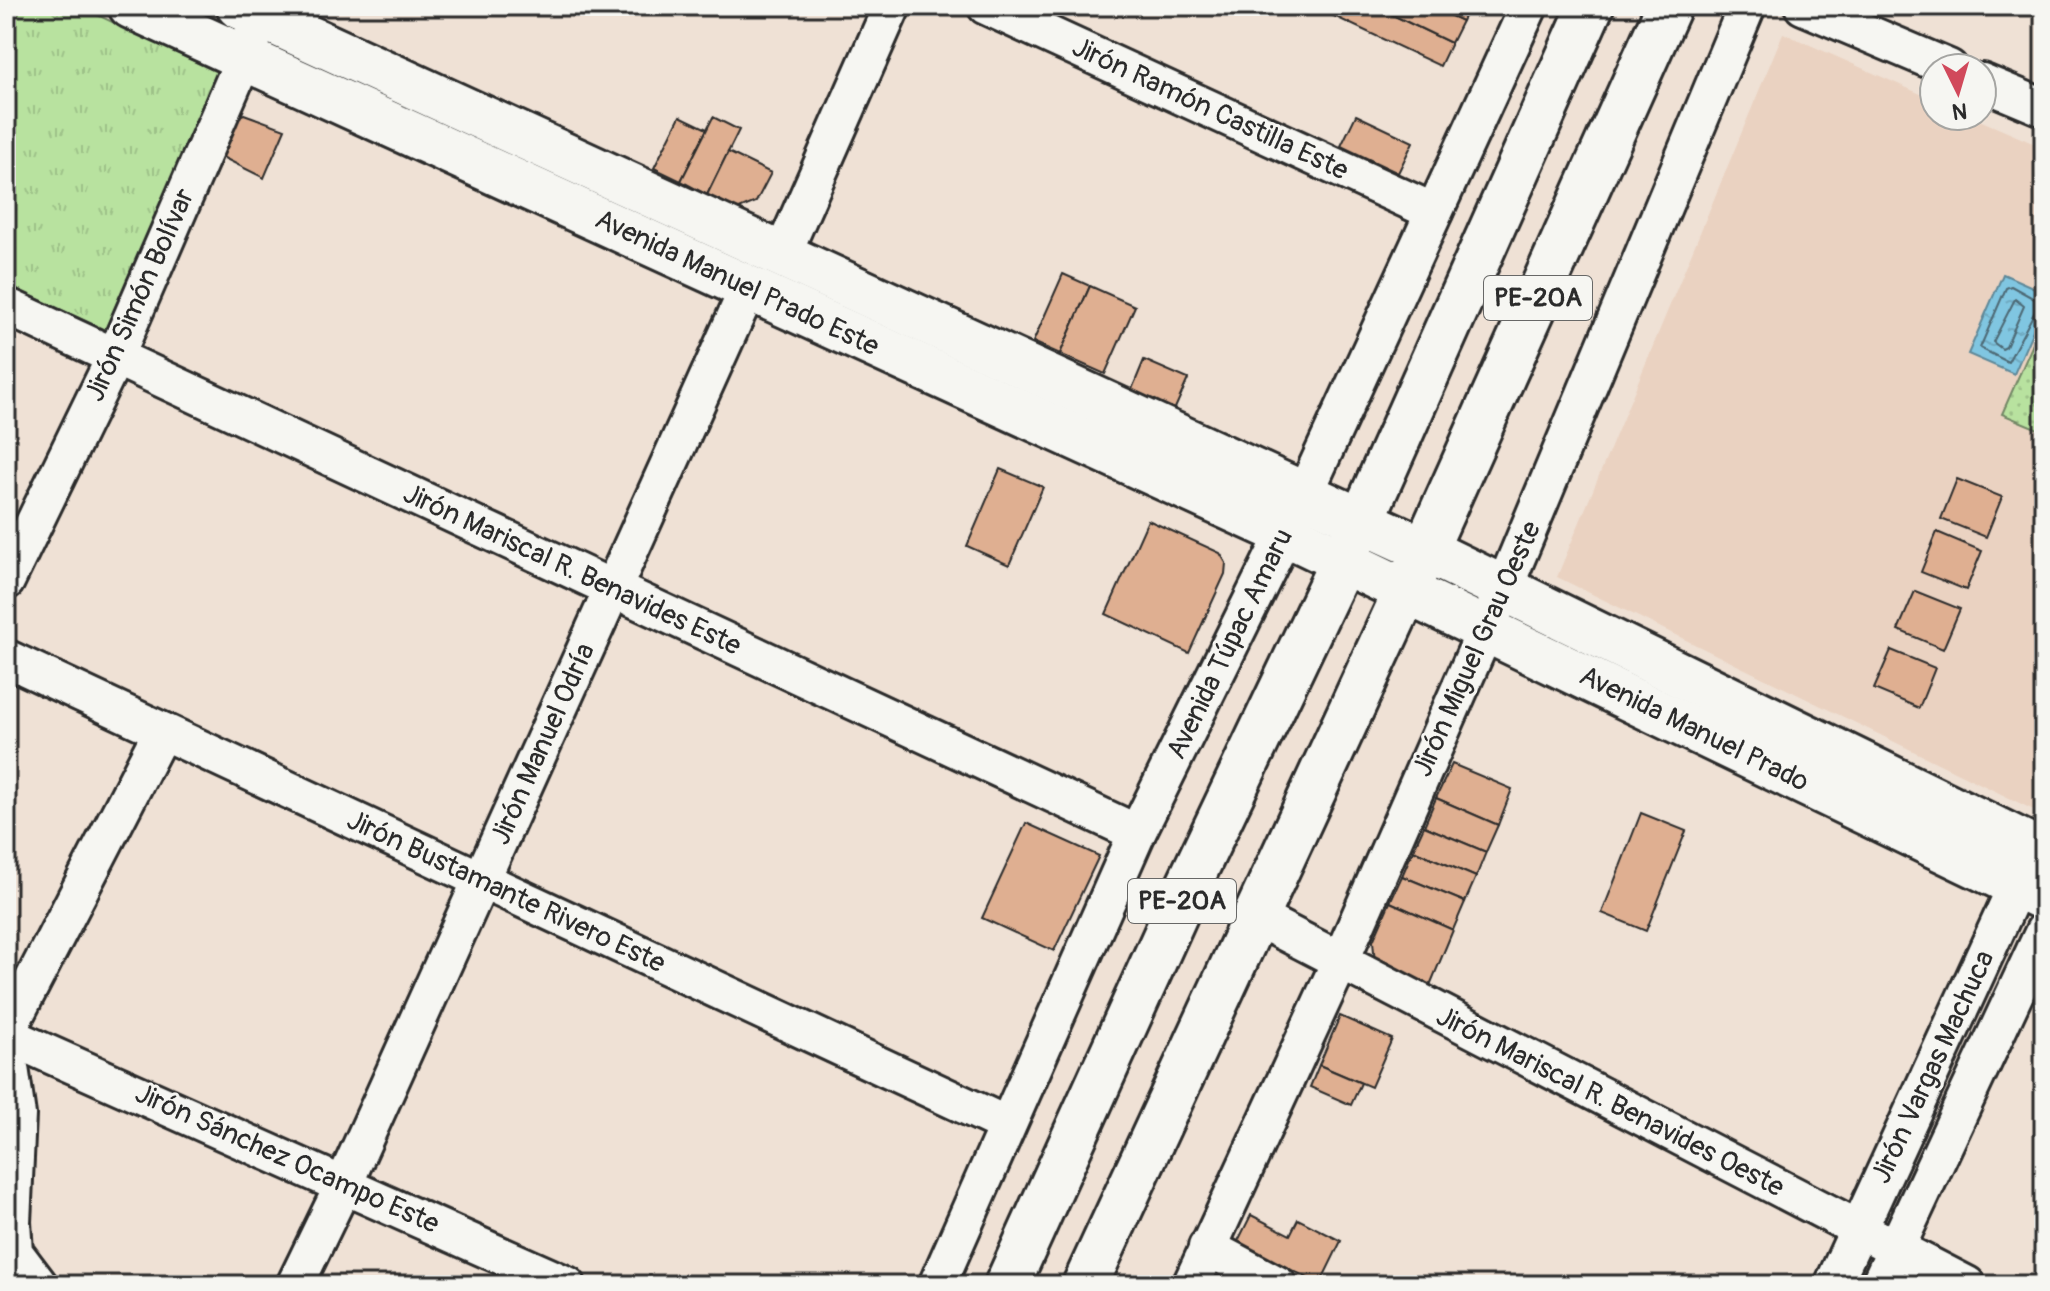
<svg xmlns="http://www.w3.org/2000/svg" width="2050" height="1291" viewBox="0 0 2050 1291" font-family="Pangolin,sans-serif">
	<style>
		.built { fill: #ead2c1 }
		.grass { fill: url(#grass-dots); stroke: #728665; stroke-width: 2 }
		.park { fill: url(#park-tufts); stroke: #728665; stroke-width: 2 }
		.water { fill: url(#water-ripples); stroke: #5e8898; stroke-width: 2 }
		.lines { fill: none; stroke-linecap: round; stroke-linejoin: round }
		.shore { stroke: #4d6974; stroke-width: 2 }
		.building { fill: #dfaf91; stroke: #2b2b2b; stroke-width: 2 }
		.street-casing { stroke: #2b2b2b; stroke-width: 42 }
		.secondary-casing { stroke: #2b2b2b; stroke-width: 50 }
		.highway-casing { stroke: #2b2b2b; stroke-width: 50 }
		.street { stroke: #f6f6f2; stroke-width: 36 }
		.secondary { stroke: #f6f6f2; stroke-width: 44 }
		.highway { stroke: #f6f6f2; stroke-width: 44 }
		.labels { text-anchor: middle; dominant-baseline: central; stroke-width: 6; stroke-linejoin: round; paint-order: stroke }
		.shield { fill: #f6f6f2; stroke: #686867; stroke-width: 2 }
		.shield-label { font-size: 26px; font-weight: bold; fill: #2b2b2b }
		.street-label { font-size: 28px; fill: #2b2b2b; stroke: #f6f6f2 }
	</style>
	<defs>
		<pattern id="grass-dots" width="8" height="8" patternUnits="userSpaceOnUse" patternTransform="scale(2)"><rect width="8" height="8" fill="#b8e29f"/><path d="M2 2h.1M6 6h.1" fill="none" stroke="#9ec289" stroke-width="1.8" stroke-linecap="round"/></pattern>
		<pattern id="park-tufts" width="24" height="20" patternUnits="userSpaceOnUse" patternTransform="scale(2)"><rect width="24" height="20" fill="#b8e29f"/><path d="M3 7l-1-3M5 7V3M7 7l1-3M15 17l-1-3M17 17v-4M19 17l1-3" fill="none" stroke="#9ec289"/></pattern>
		<pattern id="water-ripples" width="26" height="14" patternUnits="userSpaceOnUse" patternTransform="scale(2)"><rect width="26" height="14" fill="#80c6e1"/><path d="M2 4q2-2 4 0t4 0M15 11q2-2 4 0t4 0" fill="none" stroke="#6faac1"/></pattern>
	</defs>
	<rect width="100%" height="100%" fill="#efe1d5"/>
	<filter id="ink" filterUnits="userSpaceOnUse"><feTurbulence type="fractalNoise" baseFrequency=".0125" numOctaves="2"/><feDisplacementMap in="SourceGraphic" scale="16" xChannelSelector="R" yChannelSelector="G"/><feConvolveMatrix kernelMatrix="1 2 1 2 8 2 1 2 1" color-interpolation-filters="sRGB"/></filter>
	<g filter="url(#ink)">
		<path class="built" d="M1783 33 1934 100V116H1970L2044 148V815L1557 577Z"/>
		<path class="grass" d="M2044 319V417L2038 429 2002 414Z"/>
		<path class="park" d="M6 6H79L219 73 105 330 6 284Z"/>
		<path class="water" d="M2003 274 2044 292V305L2014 374 1968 354Z"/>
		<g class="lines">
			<g class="shore">
				<path d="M2011 286 2040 302 2008 362 1980 348 2006 288Z"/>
				<path d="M2015 299 2024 306 2006 347 2002 349 1993 342Z"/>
			</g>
		</g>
		<g class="building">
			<path d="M1325 6H1374L1451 43 1440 66 1323 11Z"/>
			<path d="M1374 6H1430L1462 21 1451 43Z"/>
			<path d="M1430 6H1469L1462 21Z"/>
			<path d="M244 114 285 129 264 178 218 155 237 117Z"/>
			<path d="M1356 115 1413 142 1398 173 1341 146Z"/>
			<path d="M680 116 707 129 681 181 654 168Z"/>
			<path d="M713 117 739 130 707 195 681 181Z"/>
			<path d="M728 152 771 173 756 202 737 210 707 195Z"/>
			<path d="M1063 274 1090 286 1060 354 1033 342Z"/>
			<path d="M1090 286 1135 306 1105 374 1060 354Z"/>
			<path d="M1144 360 1188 379 1173 413 1130 394Z"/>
			<path d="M1000 469 1043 487 1009 565 967 546Z"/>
			<path d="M1957 479 2002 497 1986 537 1941 519Z"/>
			<path d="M1148 520 1220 553 1226 563 1225 574 1189 653 1106 614Z"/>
			<path d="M1937 532 1982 551 1966 590 1921 572Z"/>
			<path d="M1915 591 1960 609 1943 649 1898 630Z"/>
			<path d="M1891 650 1935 668 1919 708 1874 689Z"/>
			<path d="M1452 764 1512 789 1498 825 1436 798Z"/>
			<path d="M1436 798 1498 825 1486 852 1424 826Z"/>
			<path d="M1641 813 1686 831 1646 931 1602 913Z"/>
			<path d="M1026 823 1099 856 1054 951 982 918Z"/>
			<path d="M1424 826 1486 852 1476 877 1413 850Z"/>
			<path d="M1413 850 1476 877 1465 902 1402 876Z"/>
			<path d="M1402 876 1465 902 1453 930 1390 902Z"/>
			<path d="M1390 902 1453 930 1426 995 1375 963 1373 941Z"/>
			<path d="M1340 1016 1392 1039 1371 1087 1319 1065Z"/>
			<path d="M1319 1065 1361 1083 1351 1105 1310 1087Z"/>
			<path d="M1251 1215 1290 1235 1298 1219 1341 1241 1320 1284 1237 1243Z"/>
		</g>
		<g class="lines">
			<g class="street-casing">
				<g id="street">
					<path d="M986 6 1434 212"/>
					<path d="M1803 6 1949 68"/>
					<path d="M1982 82 2044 108"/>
					<path d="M782 255 892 6"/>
					<path d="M6 306 1137 833"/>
					<path d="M6 581 115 357 255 33"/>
					<path d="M6 658 1007 1125"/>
					<path d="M1254 916 1967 1285"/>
					<path d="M6 1033 162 731"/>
					<path d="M6 1035 567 1285"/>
					<path d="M6 1040 17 1115 12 1222 14 1252 39 1285"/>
					<path d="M1207 1247 1278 1285"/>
					<path d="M295 1285 344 1184 748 289"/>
					<path d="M937 1285 1137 833 1304 495 1529 6"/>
					<path d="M1191 1285 1340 962 1504 588 1747 6"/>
					<path d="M1833 1285 2028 861"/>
					<path d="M1879 1285 2044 931"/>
				</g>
			</g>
			<g class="secondary-casing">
				<g id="secondary">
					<path d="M131 6 1285 533 2044 898"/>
					<path d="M239 6 1425 550 2044 853"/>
				</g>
			</g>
			<g class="highway-casing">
				<g id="highway">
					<path d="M1007 1285 1188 886 1362 520 1591 6"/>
					<path d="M1085 1285 1425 550 1669 6"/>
				</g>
			</g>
			<use href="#street" class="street"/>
			<use href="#secondary" class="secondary"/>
			<use href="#highway" class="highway"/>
		</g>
	</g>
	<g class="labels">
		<g class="shield">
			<rect x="1484" y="276" width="108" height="44" rx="6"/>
			<rect x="1128" y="879" width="108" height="44" rx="6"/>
		</g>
		<g class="shield-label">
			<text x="1538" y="298">PE-20A</text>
			<text x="1182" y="901">PE-20A</text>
		</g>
		<g class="street-label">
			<text transform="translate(1210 109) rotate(25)">Jirón Ramón Castilla Este</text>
			<text transform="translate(737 283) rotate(25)">Avenida Manuel Prado Este</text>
			<text transform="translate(140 295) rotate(-66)">Jirón Simón Bolívar</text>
			<text transform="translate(572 570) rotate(25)">Jirón Mariscal R. Benavides Este</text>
			<text transform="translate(1230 644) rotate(-64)">Avenida Túpac Amaru</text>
			<text transform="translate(1477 649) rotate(-66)">Jirón Miguel Grau Oeste</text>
			<text transform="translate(1694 729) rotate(26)">Avenida Manuel Prado</text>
			<text transform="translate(543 744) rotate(-66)">Jirón Manuel Odría</text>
			<text transform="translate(506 892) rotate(25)">Jirón Bustamante Rivero Este</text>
			<text transform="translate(1933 1067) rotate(-65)">Jirón Vargas Machuca</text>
			<text transform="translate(1610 1102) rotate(27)">Jirón Mariscal R. Benavides Oeste</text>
			<text transform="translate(287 1159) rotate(24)">Jirón Sánchez Ocampo Este</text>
		</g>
	</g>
	<rect width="2050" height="1291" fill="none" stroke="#f6f6f2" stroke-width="32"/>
	<rect x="16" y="16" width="2018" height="1259" fill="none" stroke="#2b2b2b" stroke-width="3" filter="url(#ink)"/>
	<g transform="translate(1958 92) rotate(175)"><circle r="38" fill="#f6f6f2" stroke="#a5a5a2" stroke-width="2"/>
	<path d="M0-6L14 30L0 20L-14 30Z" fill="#d1495b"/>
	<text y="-12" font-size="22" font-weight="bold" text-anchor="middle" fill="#2b2b2b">N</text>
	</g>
</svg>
